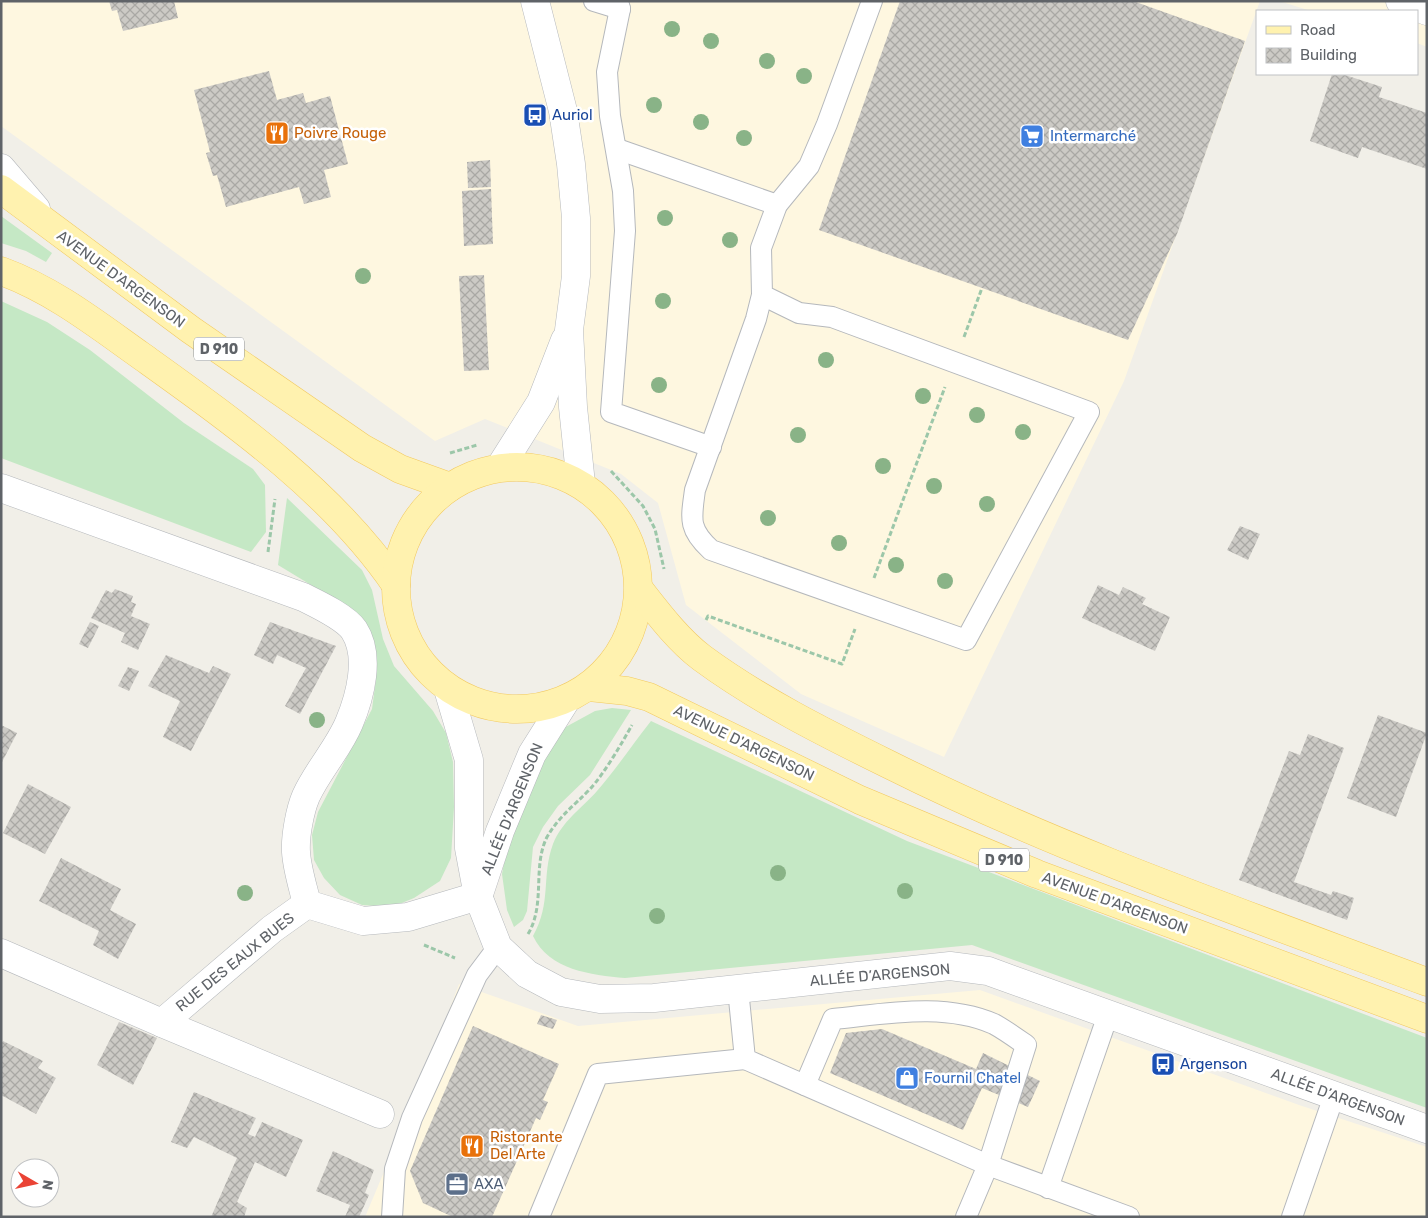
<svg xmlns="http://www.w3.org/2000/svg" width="1428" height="1218" viewBox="0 0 1428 1218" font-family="Rubik,sans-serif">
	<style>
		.commercial { fill: #fef7e0 }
		.grass { fill: #c5e8c5 }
		.building { fill: url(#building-cross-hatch) }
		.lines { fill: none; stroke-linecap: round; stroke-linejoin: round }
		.lane-casing { stroke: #b5b8bc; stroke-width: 22 }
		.street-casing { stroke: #b5b8bc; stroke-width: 29 }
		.primary-casing { stroke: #f2c960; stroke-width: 29 }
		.path { stroke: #9cc7a9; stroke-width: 3; stroke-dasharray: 5 2.5; stroke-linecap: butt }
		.lane { stroke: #fff; stroke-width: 20 }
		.street { stroke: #fff; stroke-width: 28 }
		.primary { stroke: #fff2af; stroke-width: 28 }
		.tree { fill: #89b387 }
		.labels { text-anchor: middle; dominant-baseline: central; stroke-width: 5; stroke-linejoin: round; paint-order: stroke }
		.shield { fill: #fff; stroke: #8f9295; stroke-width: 1 }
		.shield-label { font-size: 14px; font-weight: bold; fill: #5f6368 }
		.transit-label { font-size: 15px; fill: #164399; stroke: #fff; text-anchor: start }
		.food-label { font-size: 15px; fill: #c56008; stroke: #fff; text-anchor: start }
		.shop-label { font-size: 15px; fill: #366cbe; stroke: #fff; text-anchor: start }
		.street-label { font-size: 15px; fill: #5f6368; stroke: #fff }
		.service-label { font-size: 15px; fill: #4e5e75; stroke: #fff; text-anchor: start }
	</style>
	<defs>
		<pattern id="building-cross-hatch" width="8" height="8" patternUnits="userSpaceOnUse" patternTransform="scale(1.25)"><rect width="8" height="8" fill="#cccac5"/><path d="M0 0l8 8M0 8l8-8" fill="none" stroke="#a9a8a4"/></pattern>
	</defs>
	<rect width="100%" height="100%" fill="#f1efe8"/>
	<g class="commercial">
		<path d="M1 1H1260L1124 381 944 757 801 694 686 605 658 503 621 474 485 419 435 441 1 126Z"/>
		<path d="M1279 1H1427V47L1417 43V11H1311Z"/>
		<path d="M459 984 578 1026 980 990 1299 1105 1427 1147V1217H365L421 1084Z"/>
	</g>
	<g class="grass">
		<path d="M1 216 52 253 46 262 26 251 1 243Z"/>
		<path d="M1 301 47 322 90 350 184 423 253 469 265 485 266 532 251 552 1 458Z"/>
		<path d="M287 498 362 570 372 590 383 639 394 666 433 711 446 733 453 762 454 807 451 858 440 881 414 898 392 907 362 905 340 895 324 878 314 860 312 835 318 812 372 709 376 679 375 651 354 611 278 565Z"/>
		<path d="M612 708 631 710 590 775 558 806 543 827 533 847 527 911 523 920 514 927 507 910 502 874 506 852 538 761 562 729 595 711Z"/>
		<path d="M651 721 907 841 1427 1038V1108L972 945 625 978C591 975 549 970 533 936 552 902 541 877 553 844 562 821 582 808 597 791 616 769 633 744 651 721Z"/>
	</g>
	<g class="building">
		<path d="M109 1H174L178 18 123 31 117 10 112 11Z"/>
		<path d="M900 1H1133L1245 41 1177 234 1128 340 819 230Z"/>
		<path d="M269 71 277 100 303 93 306 103 330 96 348 164 324 170 331 197 304 204 299 187 226 207 217 175 213 176 206 153 210 152 194 90Z"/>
		<path d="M1332 74H1342L1382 87 1379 97 1427 113V169L1362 147 1358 158 1310 141Z"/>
		<path d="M537 105 541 124 532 126 528 106Z"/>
		<path d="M490 160 491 187 468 188 467 162Z"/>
		<path d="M491 189 493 244 464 246 462 191Z"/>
		<path d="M484 275 489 370 464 371 459 276Z"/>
		<path d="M1240 526 1260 534 1248 560 1227 550Z"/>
		<path d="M1098 585 1119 595 1123 587 1146 598 1142 604 1170 617 1155 651 1082 618Z"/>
		<path d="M115 589 133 596 131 602 136 604 131 616 150 624 138 650 121 642 125 633 91 618 106 590 112 593Z"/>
		<path d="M90 622 99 626 88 648 79 644Z"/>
		<path d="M270 622 336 646 300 714 285 706 306 668 277 655 273 664 254 655Z"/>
		<path d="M166 655 209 673 213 666 231 674 191 751 163 737 180 701 148 686Z"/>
		<path d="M128 667 139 671 129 691 118 686Z"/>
		<path d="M1378 715 1427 733 1396 817 1347 798Z"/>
		<path d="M1 725 17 733 1 764Z"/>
		<path d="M1308 734 1344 748 1294 882 1331 895 1333 891 1354 898 1347 920 1239 880 1289 751 1300 755Z"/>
		<path d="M28 784 71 807 45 854 3 833Z"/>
		<path d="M61 858 121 889 110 910 136 924 118 959 93 945 99 931 39 901Z"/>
		<path d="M541 1015 557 1020 553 1029 537 1024Z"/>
		<path d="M119 1022 157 1038 133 1085 97 1065Z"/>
		<path d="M473 1026 559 1064 543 1100 548 1102 540 1120 536 1118 492 1217H453L423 1203 410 1171Z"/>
		<path d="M882 1029 976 1069 983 1053 1040 1081 1028 1107 982 1088 963 1130 830 1073 846 1033Z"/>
		<path d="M3 1041 43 1061 38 1068 56 1078 36 1114 1 1095V1045Z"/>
		<path d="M194 1092 256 1118 248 1134 255 1137 262 1122 303 1140 286 1177 255 1162 237 1202 247 1208 244 1217H211L237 1158 194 1137 187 1148 171 1142Z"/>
		<path d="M333 1151 374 1170 365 1193 369 1195 359 1217H345L350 1205 316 1191Z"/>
	</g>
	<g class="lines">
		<g class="lane-casing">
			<g id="lane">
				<path d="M594 1 620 9"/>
				<path d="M618 1 620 9 607 72 610 116 623 191 625 231 611 412 711 447"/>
				<path d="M617 149 777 205"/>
				<path d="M762 295 799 313 832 317 1089 412 966 640 711 550C688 529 691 519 695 490L756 319 762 295 761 248 777 205 809 166 827 124 872 1"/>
				<path d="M738 989 745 1059 988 1165 1129 1217"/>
				<path d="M805 1085 833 1019C885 1014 944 1002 994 1024 1005 1030 1016 1038 1026 1045L988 1165 966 1217"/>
				<path d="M1048 1188 1108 1015"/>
				<path d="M392 1217 395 1169 412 1118 477 975 498 947"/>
				<path d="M539 1217 598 1074 745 1059"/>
				<path d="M1292 1217 1334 1096"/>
			</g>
		</g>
		<g class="street-casing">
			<g id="street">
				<path d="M535 1 563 111 571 164 576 218V276L569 330 573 407 581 484"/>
				<path d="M1400 1 1427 11"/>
				<path d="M1 168 36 209"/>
				<path d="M500 467 541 402 565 340"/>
				<path d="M1 488 303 597C317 604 345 617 354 630 371 656 360 697 349 723 338 749 318 770 306 796 300 810 295 836 296 852 297 869 303 887 307 904"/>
				<path d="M448 689 469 760V848L478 896 498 947 527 974 561 992 600 999 654 998 950 966 988 971 1427 1129"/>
				<path d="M479 894 500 831 532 754 566 700"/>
				<path d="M1 953 162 1023 272 929 307 904 363 921 408 917 478 896"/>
				<path d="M162 1023 380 1114"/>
			</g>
		</g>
		<g class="primary-casing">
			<g id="primary">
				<path d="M1 189 191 330 362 448 400 469 450 487"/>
				<path d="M1 271C53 290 95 323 140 355 232 421 332 491 396 585"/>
				<circle cx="517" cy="588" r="121"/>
				<path d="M639 589C657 612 678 640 702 658 759 700 825 733 888 764 1062 851 1245 914 1427 982"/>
				<path d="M589 687 627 691 649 697 860 800 1037 874 1427 1019"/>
			</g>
		</g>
		<g class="path">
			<path d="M964 337 982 288"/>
			<path d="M450 453 477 445"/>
			<path d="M611 471 643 506 655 529 664 569"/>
			<path d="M268 552 275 499"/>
			<path d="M874 578 945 387"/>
			<path d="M706 620 708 616 842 664 855 629"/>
			<path d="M528 934C546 904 532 867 547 837 560 815 573 807 590 789 604 774 622 743 632 725"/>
			<path d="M424 945 455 958"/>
		</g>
		<use href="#lane" class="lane"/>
		<use href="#street" class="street"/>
		<use href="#primary" class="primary"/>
	</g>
	<g class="tree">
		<circle cx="672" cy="29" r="8"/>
		<circle cx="711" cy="41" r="8"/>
		<circle cx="767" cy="61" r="8"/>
		<circle cx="804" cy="76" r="8"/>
		<circle cx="654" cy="105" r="8"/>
		<circle cx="701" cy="122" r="8"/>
		<circle cx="744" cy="138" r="8"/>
		<circle cx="665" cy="218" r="8"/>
		<circle cx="730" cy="240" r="8"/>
		<circle cx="363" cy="276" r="8"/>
		<circle cx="663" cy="301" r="8"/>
		<circle cx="826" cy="360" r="8"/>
		<circle cx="659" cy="385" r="8"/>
		<circle cx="923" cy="396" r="8"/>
		<circle cx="977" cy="415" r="8"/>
		<circle cx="1023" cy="432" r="8"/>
		<circle cx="798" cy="435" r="8"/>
		<circle cx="883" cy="466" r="8"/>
		<circle cx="934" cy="486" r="8"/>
		<circle cx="987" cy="504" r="8"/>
		<circle cx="768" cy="518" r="8"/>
		<circle cx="839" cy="543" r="8"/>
		<circle cx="896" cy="565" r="8"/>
		<circle cx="945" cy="581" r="8"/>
		<circle cx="317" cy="720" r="8"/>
		<circle cx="778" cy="873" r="8"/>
		<circle cx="905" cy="891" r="8"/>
		<circle cx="245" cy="893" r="8"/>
		<circle cx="657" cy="916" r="8"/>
	</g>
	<defs>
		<g id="bus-square" transform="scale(1.25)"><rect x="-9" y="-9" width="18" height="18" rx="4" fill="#1a4fb4" stroke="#fff"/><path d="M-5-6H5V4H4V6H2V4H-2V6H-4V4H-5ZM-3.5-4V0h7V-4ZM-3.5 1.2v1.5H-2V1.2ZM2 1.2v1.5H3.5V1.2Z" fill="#fff"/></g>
		<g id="restaurant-square" transform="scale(1.25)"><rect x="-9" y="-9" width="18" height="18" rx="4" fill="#e8710a" stroke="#fff"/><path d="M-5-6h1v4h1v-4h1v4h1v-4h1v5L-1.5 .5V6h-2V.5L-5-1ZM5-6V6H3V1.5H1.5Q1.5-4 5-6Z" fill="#fff"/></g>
		<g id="supermarket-square" transform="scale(1.25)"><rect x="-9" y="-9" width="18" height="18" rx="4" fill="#3f7fe0" stroke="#fff"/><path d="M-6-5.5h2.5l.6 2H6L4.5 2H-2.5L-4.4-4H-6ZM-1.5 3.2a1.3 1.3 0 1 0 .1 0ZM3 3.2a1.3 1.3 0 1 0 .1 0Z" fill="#fff"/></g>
		<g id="shop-square" transform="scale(1.25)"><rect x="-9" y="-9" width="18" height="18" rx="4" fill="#3f7fe0" stroke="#fff"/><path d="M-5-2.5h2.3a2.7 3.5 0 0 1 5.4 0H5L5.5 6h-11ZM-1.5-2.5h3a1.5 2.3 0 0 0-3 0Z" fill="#fff"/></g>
		<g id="office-square" transform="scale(1.25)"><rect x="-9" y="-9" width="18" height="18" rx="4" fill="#5c6f8a" stroke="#fff"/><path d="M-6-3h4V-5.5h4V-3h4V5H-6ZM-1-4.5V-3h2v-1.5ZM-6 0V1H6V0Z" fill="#fff"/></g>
	</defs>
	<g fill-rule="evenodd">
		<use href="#bus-square" x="535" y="115"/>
		<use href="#restaurant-square" x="277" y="133"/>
		<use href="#supermarket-square" x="1032" y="136"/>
		<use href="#bus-square" x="1163" y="1064"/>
		<use href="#shop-square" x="907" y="1078"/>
		<use href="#restaurant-square" x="472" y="1146"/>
		<use href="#office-square" x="457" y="1184"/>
	</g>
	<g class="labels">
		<g class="shield">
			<rect x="194" y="337.5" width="50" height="23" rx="4"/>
			<rect x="979" y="848.5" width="50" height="23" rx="4"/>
		</g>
		<g class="shield-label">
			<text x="219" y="349">D 910</text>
			<text x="1004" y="860">D 910</text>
		</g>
		<g class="transit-label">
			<text x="552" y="115">Auriol</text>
			<text x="1180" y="1064">Argenson</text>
		</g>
		<g class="food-label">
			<text x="294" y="133">Poivre Rouge</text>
			<text x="490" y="1137">Ristorante<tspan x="490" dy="17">Del Arte</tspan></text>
		</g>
		<g class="shop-label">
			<text x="1050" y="136">Intermarché</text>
			<text x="924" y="1078">Fournil Chatel</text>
		</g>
		<g class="street-label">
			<text transform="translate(121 279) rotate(36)">AVENUE D'ARGENSON</text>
			<text transform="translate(744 743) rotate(26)">AVENUE D'ARGENSON</text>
			<text transform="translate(512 809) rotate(-68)">ALLÉE D’ARGENSON</text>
			<text transform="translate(1115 903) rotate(20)">AVENUE D'ARGENSON</text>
			<text transform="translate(235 962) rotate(-39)">RUE DES EAUX BUES</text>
			<text transform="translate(880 975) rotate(-5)">ALLÉE D’ARGENSON</text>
			<text transform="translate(1338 1097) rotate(20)">ALLÉE D’ARGENSON</text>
		</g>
		<g class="service-label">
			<text x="474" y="1184">AXA</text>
		</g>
	</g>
	<rect width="1428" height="1218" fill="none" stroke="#5f6368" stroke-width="5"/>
	<rect x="1256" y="10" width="162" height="65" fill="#ffffff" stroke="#bfc1c3"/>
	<rect x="1266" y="26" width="25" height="8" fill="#fff2af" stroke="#bfc1c3"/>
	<text x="1300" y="35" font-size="15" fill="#5f6368">Road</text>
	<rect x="1266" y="48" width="25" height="15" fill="url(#building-cross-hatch)" stroke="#bfc1c3"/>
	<text x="1300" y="60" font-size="15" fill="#5f6368">Building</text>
	<g transform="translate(35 1183) rotate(99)"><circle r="24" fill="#ffffff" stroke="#bfc1c3"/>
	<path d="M0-4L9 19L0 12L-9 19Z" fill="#ea4335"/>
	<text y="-8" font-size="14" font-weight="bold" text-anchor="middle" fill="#5f6368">N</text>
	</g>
</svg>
